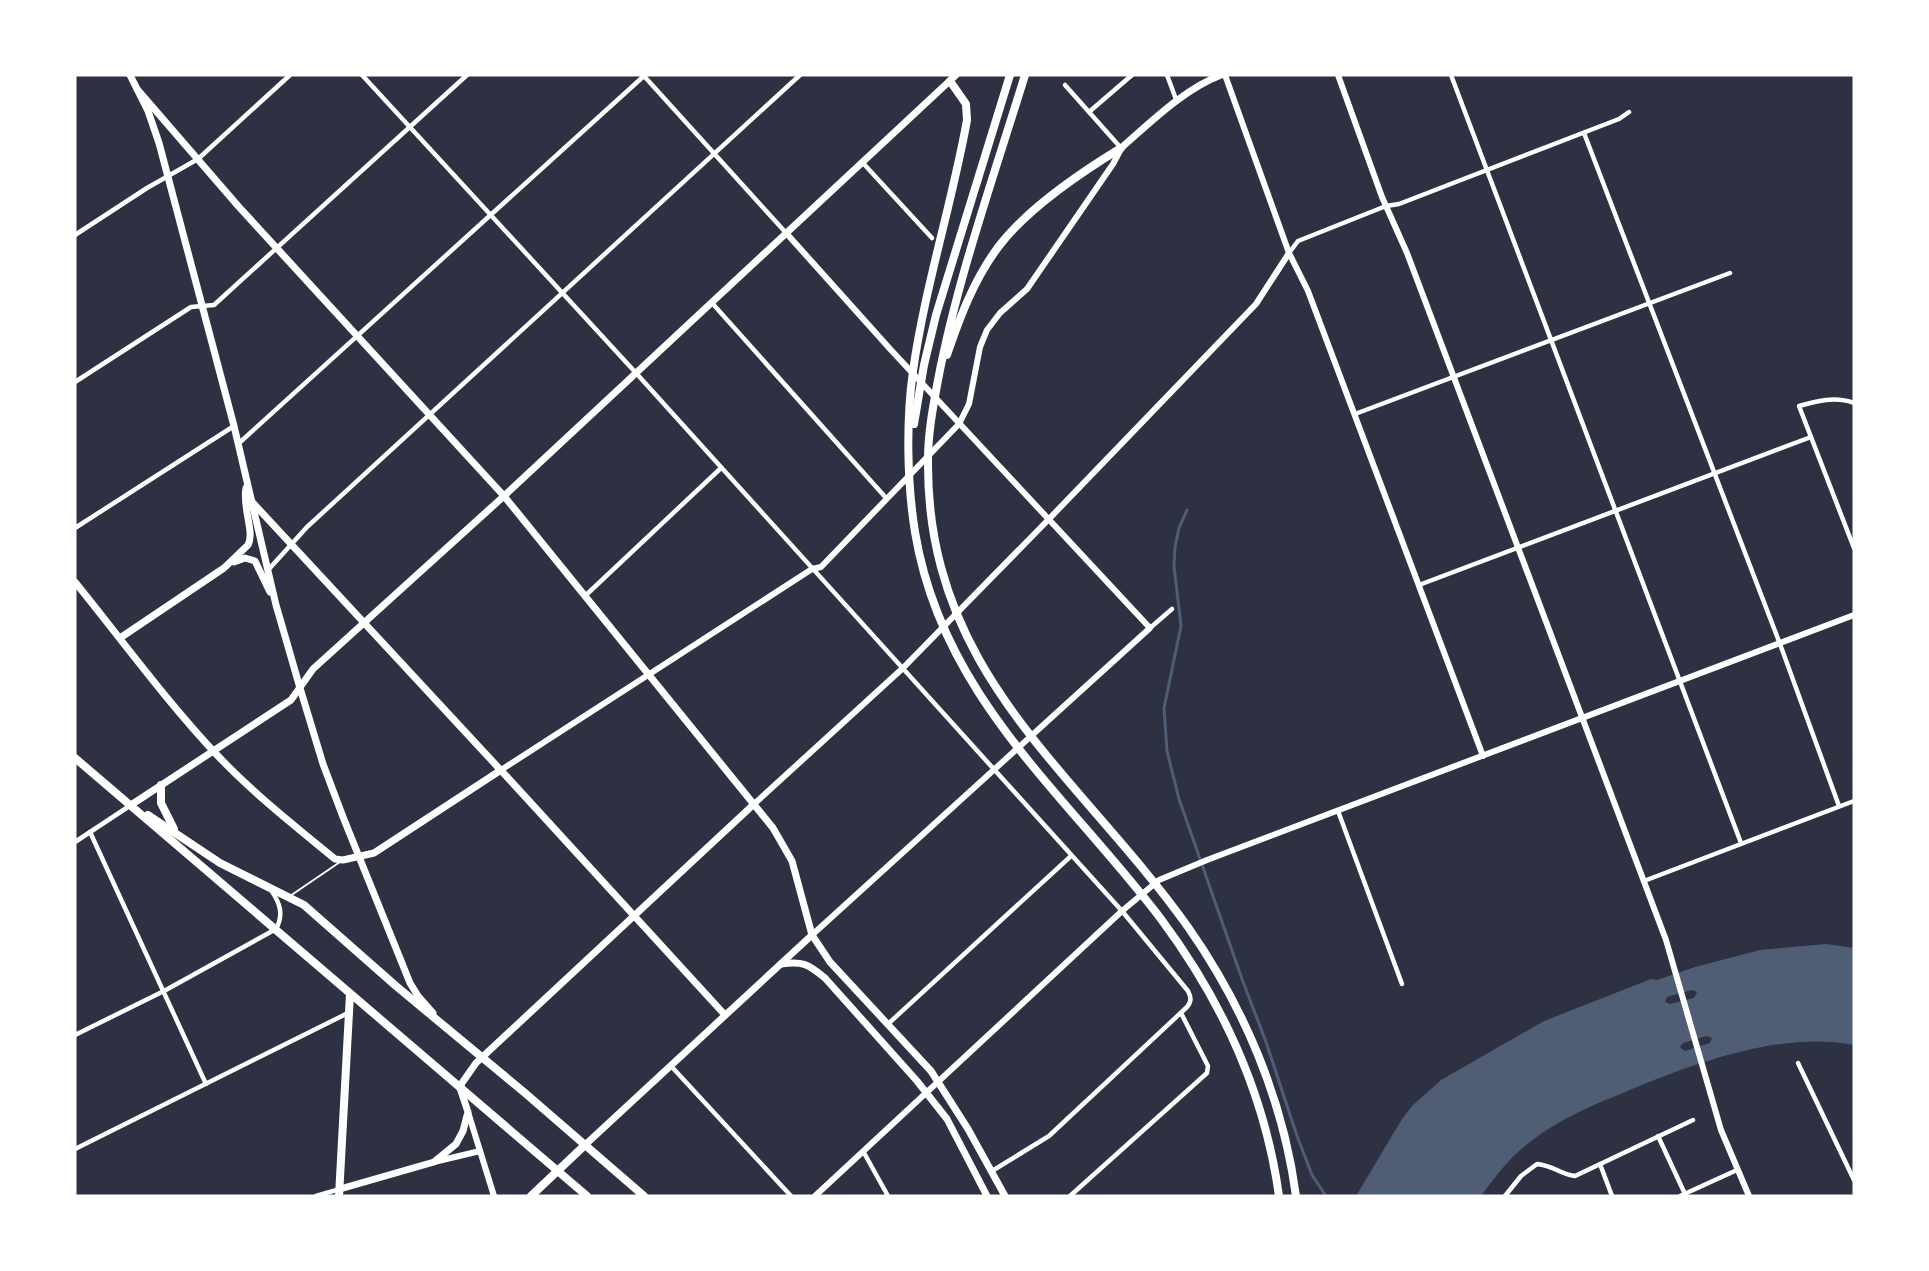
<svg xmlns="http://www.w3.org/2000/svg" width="1929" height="1271" viewBox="0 0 1929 1271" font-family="Jost,sans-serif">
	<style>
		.water { fill: #4f5d75; fill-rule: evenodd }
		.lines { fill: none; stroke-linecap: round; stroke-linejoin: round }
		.stream { stroke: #4f5d75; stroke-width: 3 }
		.service { stroke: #fff; stroke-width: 2 }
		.minor { stroke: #fff; stroke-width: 4.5 }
		.tertiary { stroke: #fff; stroke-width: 6 }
		.secondary { stroke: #fff; stroke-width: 7 }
		.primary { stroke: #fff; stroke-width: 8 }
		.motorway { stroke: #fff; stroke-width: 8 }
	</style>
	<rect width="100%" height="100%" fill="#2d3142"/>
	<path class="water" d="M1826 944 1854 948V1045C1782 1030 1689 1065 1623 1093 1590 1106 1558 1120 1530 1142 1511 1156 1495 1177 1481 1196H1356L1402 1119 1413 1105 1441 1080 1544 1021 1651 979 1657 980 1695 967 1760 950ZM1692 990 1697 992 1694 998 1670 1004 1665 1002 1667 997ZM1707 1036 1712 1038 1710 1043 1685 1051 1680 1047 1683 1043Z"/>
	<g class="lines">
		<path class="stream" d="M1187 510 1179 528 1175 547 1174 566 1181 626 1164 708 1167 751 1179 799 1242 979 1266 1042 1297 1136 1312 1175 1326 1196"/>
		<path class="service" d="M290 896 340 862"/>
		<g class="minor">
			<path d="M362 75 636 373 1122 911 1188 991C1191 997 1192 1001 1187 1007L1049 1136 992 1171"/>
			<path d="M1167 75 1177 102"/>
			<path d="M1451 75 1741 843"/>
			<path d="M644 76 787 234"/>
			<path d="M1065 85 1121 148"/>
			<path d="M1089 112 1132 75"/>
			<path d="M1584 133 1780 644 1839 806"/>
			<path d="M862 162 932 238"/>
			<path d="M75 235 147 188 198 159 290 75"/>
			<path d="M1289 253 1298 241 1386 206 1399 204 1619 119 1629 112"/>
			<path d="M712 303 887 499"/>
			<path d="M75 382 191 307 214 305 467 75"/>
			<path d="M1854 403C1835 396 1817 401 1799 406L1854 548"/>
			<path d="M1355 414 1730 273"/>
			<path d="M238 444 645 75"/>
			<path d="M75 528 234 426"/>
			<path d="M269 569 307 527 800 75"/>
			<path d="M1419 585 1811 437"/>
			<path d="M585 596 721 468"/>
			<path d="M1150 628 1172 609"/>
			<path d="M1338 811 1402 984"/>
			<path d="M90 832 206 1084"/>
			<path d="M75 842 131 805"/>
			<path d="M1644 881 1854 801"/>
			<path d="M888 1024 1071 856"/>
			<path d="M75 1035 164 991 276 929C284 914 280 903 271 890"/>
			<path d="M1798 1063 1854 1180"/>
			<path d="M671 1066 791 1196"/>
			<path d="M1658 1136 1685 1194"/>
			<path d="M75 1149 348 1013"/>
			<path d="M863 1151 888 1196"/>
			<path d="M1600 1164 1612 1196"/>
			<path d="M316 1196 340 1189"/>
			<path d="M1070 1196 1207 1073 1208 1066 1181 1013"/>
			<path d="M1505 1196 1521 1176 1537 1164C1555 1166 1559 1174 1575 1176L1693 1120"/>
			<path d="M1680 1196 1737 1170"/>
		</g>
		<g class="tertiary">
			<path d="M1225 75 1289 253 1308 291 1483 756"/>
			<path d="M1338 75 1382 197 1407 253 1666 940 1721 1130 1749 1196"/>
			<path d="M787 234 891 350 1150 628 812 935"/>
			<path d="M501 770 812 569 821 567 959 424 969 404 980 347 987 330 1000 313 1027 289 1113 164 1121 149"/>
			<path d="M753 805 903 668 1049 519 1256 304 1289 253"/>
			<path d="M468 1112 494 1196"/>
			<path d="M434 1162 480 1151"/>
			<path d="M815 1196 1122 911 1159 880 1207 860 1854 615"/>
		</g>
		<g class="secondary">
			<path d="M130 75 148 111 159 143 234 426 276 605 300 688 323 764 343 817 410 983 418 996 433 1013"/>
			<path d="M137 89 239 207 504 496 773 828 792 861 812 935 830 962 931 1071 968 1129 1005 1196"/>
			<path d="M1121 148C1151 122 1184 89 1221 75"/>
			<path d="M253 503 508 778 725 1015"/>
			<path d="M234 562 245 558 255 561 270 592"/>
			<path d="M75 582C122 640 167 702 218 756 254 794 295 826 335 859L343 860 374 853 501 770"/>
			<path d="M120 638 224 568 248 545C255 532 242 507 246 488"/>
			<path d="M131 805 291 700 313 669 504 496 956 75"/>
			<path d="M781 964C803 961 808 964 825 978L917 1081 947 1119 987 1196"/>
			<path d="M585 1145 812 935"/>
			<path d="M340 1189 434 1162 456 1144 463 1131 468 1112 460 1088 462 1083 476 1063 753 805"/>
		</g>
		<g class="primary">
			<path d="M75 758 587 1196"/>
			<path d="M161 785V803L174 829"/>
			<path d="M148 815 220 863 304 905 396 986 525 1093 644 1196"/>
			<path d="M339 1196 350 994"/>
			<path d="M531 1196 585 1145"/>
		</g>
		<g class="motorway">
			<path d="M1025 75C994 176 958 276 938 380 933 407 928 433 928 460 926 675 1076 770 1188 927 1244 1007 1283 1099 1296 1196"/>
			<path d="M950 81 966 104 967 120C952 204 925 286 913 371 906 421 907 482 915 532 942 697 1065 793 1161 919 1222 1001 1265 1095 1279 1196"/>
			<path d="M947 355C960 317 974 279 999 246 1028 208 1080 173 1121 148"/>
			<path d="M914 424 924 365 936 315 1010 75"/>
		</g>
	</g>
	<rect width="1929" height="1271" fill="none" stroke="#ffffff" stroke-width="153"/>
</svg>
